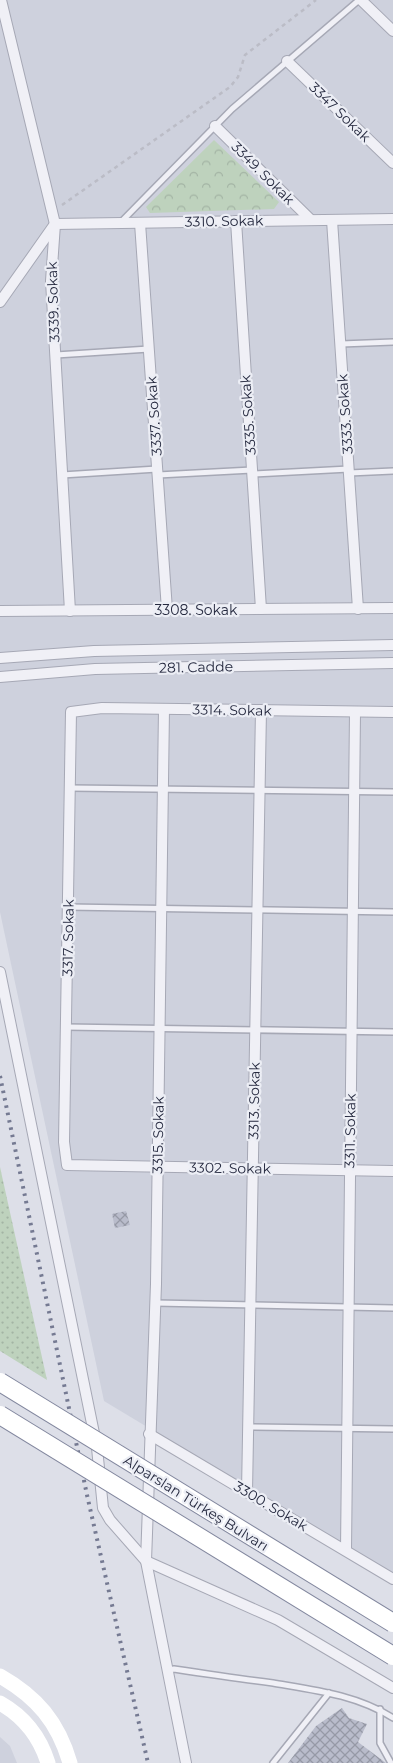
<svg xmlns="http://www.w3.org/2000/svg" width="393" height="1763" viewBox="0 0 393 1763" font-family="Montserrat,sans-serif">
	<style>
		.built { fill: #ced1dd }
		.grass { fill: url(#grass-dots) }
		.forest { fill: url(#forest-crowns) }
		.building { fill: url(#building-cross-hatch) }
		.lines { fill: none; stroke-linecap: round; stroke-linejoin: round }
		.service-casing { stroke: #a6a8b5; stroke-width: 8 }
		.minor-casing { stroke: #a6a8b5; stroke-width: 12 }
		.path { stroke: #bbbcc6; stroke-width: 2.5; stroke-dasharray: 4 4; stroke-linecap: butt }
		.service { stroke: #f0f0f6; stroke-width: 5 }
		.minor { stroke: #f0f0f6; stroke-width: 10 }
		.secondary { stroke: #fff; stroke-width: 15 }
		.rail { stroke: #757a92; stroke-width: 4; stroke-dasharray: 2.5 5; stroke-linecap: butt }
		.trunk-bridge-casing { stroke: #83889f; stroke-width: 20; stroke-linecap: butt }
		.trunk-bridge { stroke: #fff; stroke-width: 18 }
		.labels { text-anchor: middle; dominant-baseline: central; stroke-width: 4.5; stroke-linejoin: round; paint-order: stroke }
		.street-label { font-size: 14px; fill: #25293f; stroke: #eceef5 }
	</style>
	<defs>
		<pattern id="grass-dots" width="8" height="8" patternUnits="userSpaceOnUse" patternTransform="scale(1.25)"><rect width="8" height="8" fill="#bed2bd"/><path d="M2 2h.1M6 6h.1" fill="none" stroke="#a3b4a4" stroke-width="1.8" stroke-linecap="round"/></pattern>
		<pattern id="forest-crowns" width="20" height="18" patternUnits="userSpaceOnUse" patternTransform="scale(1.25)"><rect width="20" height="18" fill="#bed2bd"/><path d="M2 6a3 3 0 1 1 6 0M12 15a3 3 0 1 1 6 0" fill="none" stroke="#a3b4a4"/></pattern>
		<pattern id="building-cross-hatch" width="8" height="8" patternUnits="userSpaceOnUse" patternTransform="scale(1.25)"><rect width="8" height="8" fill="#b9bccb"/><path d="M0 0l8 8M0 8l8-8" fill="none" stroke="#9699a6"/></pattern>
	</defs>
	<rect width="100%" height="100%" fill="#dddfe8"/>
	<g class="built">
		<path d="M0 0H393V1575L104 1401 0 912Z"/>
		<path d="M0 1737 10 1746 17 1763H0Z"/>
	</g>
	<path class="grass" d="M0 1167 47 1380 0 1351Z"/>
	<path class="forest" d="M214 140 279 202 274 209 150 213 146 207Z"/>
	<g class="building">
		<path d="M126 1211 130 1225 115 1228 112 1214Z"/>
		<path d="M342 1708 349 1718 367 1724 358 1742 386 1763H288L316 1726Z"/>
	</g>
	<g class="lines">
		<g class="service-casing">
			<g id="service">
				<path d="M120 223 232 109 359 0"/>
				<path d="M341 344 393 342"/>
				<path d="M56 355 149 349"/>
				<path d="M349 473 393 471"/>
				<path d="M253 474 349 469"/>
				<path d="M62 475 157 469"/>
				<path d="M158 475 252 470"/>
				<path d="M70 788 393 792"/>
				<path d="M68 907 393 912"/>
				<path d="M66 1027 393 1032"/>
				<path d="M155 1303 393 1308"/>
				<path d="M248 1427 393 1429"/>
				<path d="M167 1670 174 1669C207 1674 240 1679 273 1683 314 1690 357 1695 393 1718"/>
				<path d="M380 1709V1743L391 1763"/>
				<path d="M273 1763 329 1693"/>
			</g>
		</g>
		<g class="minor-casing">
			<g id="minor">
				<path d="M1 0 55 224 51 281 70 611"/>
				<path d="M361 0 393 31"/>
				<path d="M287 61 393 163"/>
				<path d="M215 126 311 220"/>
				<path d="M332 220 358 609"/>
				<path d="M236 221 261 609"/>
				<path d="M140 223 167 610"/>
				<path d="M0 302 55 224 393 219"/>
				<path d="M0 611 393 608"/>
				<path d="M0 658 94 651 393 645"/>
				<path d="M0 677 95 669 393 663"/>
				<path d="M164 709 156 1284 146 1561 186 1763"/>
				<path d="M393 712 102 708 71 712 64 1142 67 1165 393 1171"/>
				<path d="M0 972 97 1448 103 1508 110 1520 146 1561 278 1620 393 1688"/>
				<path d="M149 1434 393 1579"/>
				<path d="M247 1492 261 710"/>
				<path d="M346 1550 355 712"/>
			</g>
		</g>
		<path class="path" d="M62 205 230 87 238 77 245 55 316 0"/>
		<use href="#service" class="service"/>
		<use href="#minor" class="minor"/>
		<g class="secondary">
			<path d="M0 1676C37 1697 58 1722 70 1763"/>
			<path d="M0 1703C23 1716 40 1737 48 1763"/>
		</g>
		<path class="rail" d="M0 1076 87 1495 148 1763"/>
		<g class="trunk-bridge-casing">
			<g id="trunk-bridge">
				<path d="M0 1382 393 1623"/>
				<path d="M0 1415 393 1656"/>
			</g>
		</g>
		<use href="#trunk-bridge" class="trunk-bridge"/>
	</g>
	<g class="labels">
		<g class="street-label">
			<text transform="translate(340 112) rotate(44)">3347 Sokak</text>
			<text transform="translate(263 173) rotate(45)">3349. Sokak</text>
			<text transform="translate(224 221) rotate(-1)">3310. Sokak</text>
			<text transform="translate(53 302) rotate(-92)">3339. Sokak</text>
			<text transform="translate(345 414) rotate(-94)">3333. Sokak</text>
			<text transform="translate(248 415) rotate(-94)">3335. Sokak</text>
			<text transform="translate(154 416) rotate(-94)">3337. Sokak</text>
			<text x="196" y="610">3308. Sokak</text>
			<text transform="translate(196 667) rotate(-1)">281. Cadde</text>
			<text transform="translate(232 710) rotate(1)">3314. Sokak</text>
			<text transform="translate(68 938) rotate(-89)">3317. Sokak</text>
			<text transform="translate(254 1101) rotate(-89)">3313. Sokak</text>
			<text transform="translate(350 1131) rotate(-89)">3311. Sokak</text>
			<text transform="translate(158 1135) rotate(-89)">3315. Sokak</text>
			<text transform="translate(230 1168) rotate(1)">3302. Sokak</text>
			<text transform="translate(196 1503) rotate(32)">Alparslan Türkeş Bulvarı</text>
			<text transform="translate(271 1506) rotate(31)">3300. Sokak</text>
		</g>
	</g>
</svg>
